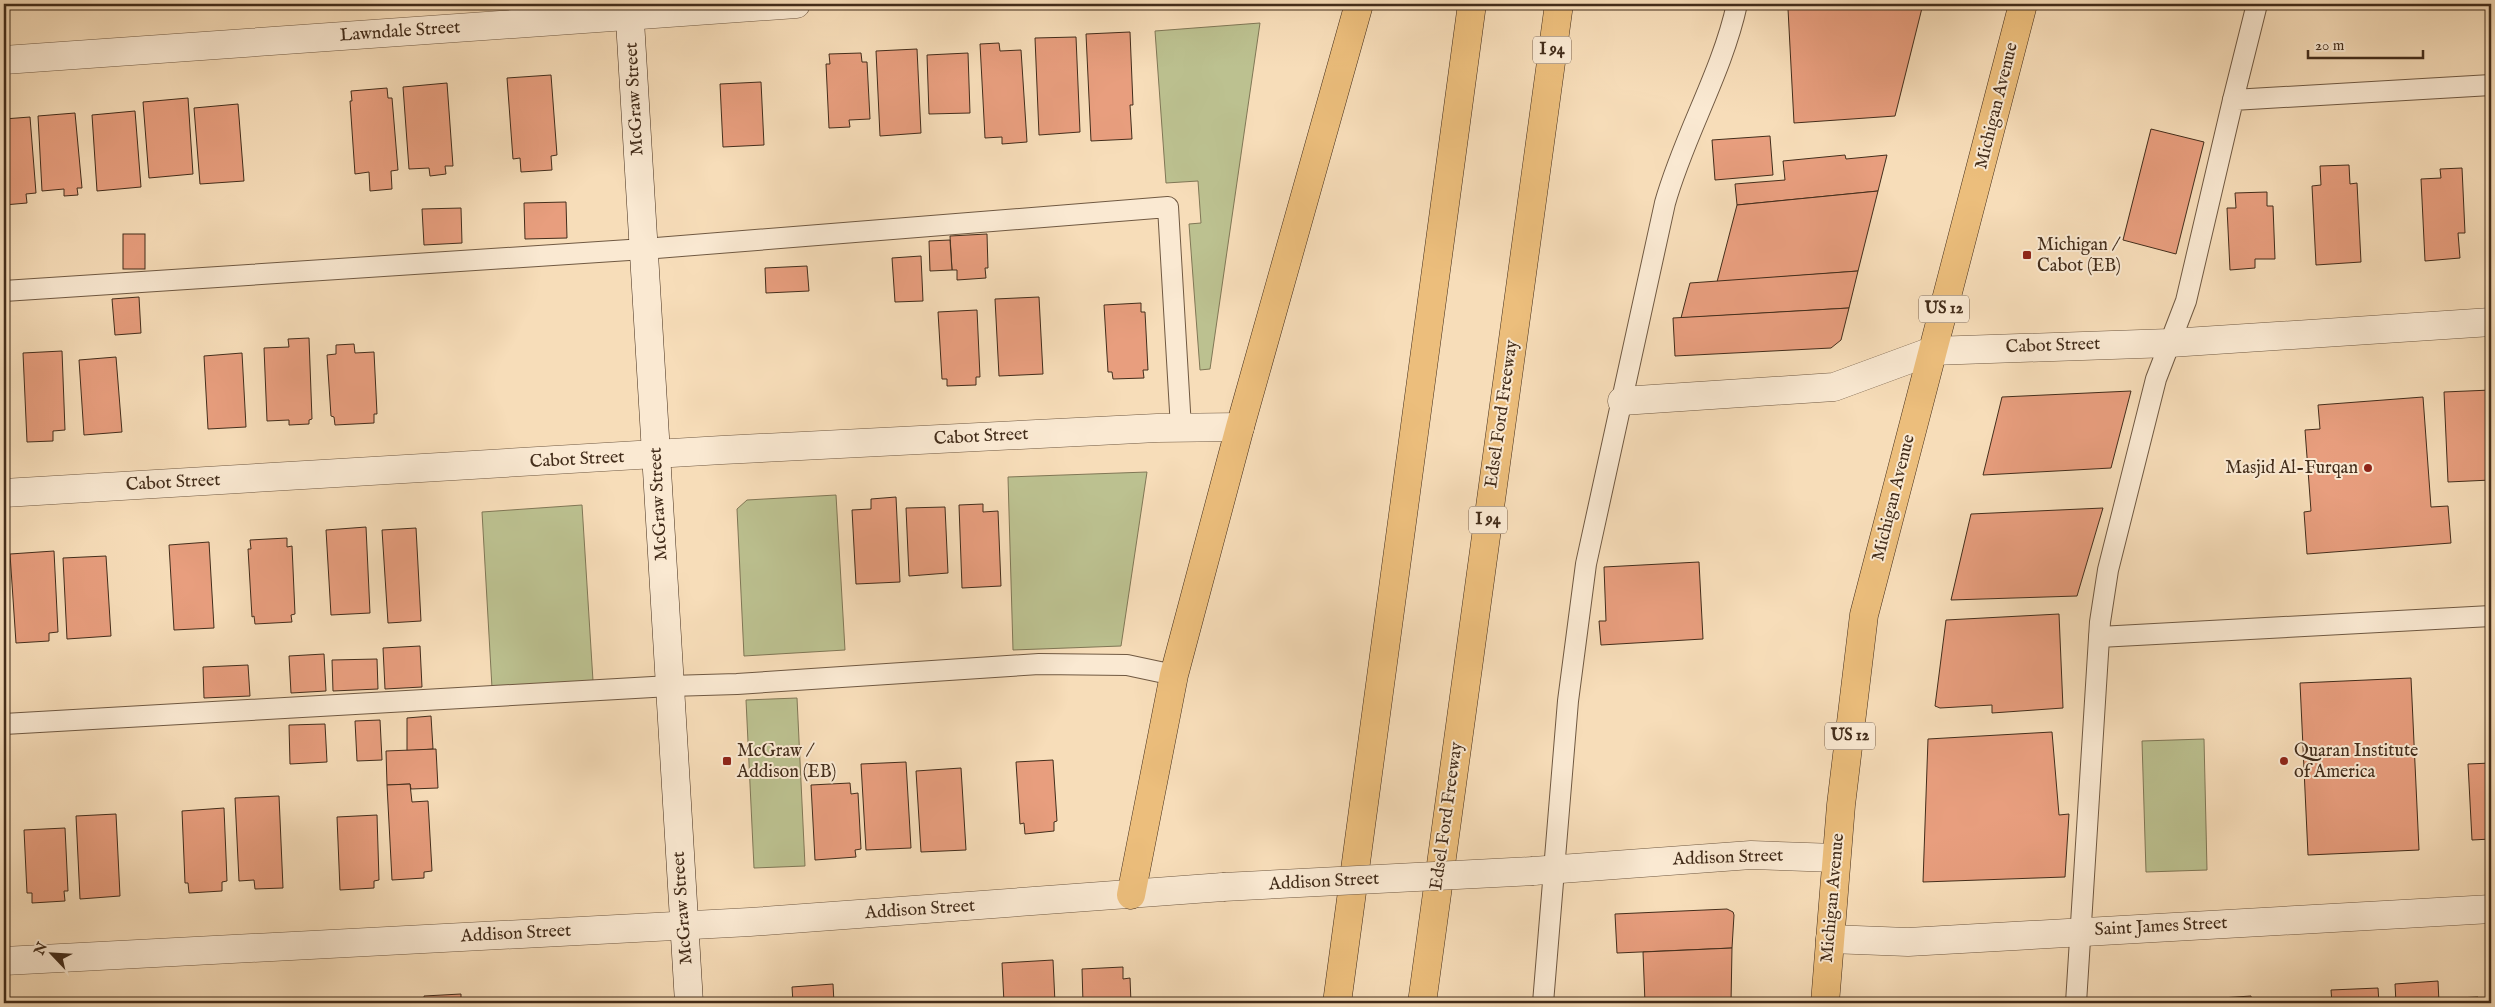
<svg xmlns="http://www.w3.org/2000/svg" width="2495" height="1007" viewBox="0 0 2495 1007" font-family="'IM FELL English',serif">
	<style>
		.green { fill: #bcc190; stroke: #807756 }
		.building { fill: #e89e7e; stroke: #432d1b }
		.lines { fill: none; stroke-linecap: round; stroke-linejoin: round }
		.lane-casing { stroke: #705942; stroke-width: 22 }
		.street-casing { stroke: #705942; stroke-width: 29 }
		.secondary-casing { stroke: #432d1b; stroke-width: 29 }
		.primary-casing { stroke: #432d1b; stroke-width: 29 }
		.highway-casing { stroke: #432d1b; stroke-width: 29 }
		.lane { stroke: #fae9d2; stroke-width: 20 }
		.street { stroke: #fae9d2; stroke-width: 28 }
		.secondary { stroke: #fae9d2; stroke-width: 28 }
		.primary { stroke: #ecbe7c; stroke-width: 28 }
		.highway { stroke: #ecbe7c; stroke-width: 28 }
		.street-bridge-casing { stroke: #705942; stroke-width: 29; stroke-linecap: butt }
		.street-bridge { stroke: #fae9d2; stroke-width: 28 }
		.poi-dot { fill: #8f2418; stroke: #fae9d2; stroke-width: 2 }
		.labels { text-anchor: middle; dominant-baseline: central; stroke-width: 4; stroke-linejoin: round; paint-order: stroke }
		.shield { fill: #fae9d2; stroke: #7a6552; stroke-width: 1 }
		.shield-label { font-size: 16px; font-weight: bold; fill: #432d1b }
		.street-label { font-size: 18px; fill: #432d1b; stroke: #fae9d2 }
		.poi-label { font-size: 18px; fill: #432d1b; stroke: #fae9d2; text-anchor: start }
	</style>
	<rect width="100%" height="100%" fill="#f7ddb9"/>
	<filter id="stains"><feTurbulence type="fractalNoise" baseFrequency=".004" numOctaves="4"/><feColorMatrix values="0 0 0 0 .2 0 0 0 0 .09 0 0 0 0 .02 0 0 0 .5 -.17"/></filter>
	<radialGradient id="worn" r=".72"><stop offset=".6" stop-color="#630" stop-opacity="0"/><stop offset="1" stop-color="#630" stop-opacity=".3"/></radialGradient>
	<g class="green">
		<path d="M1260 23 1210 369 1200 370 1189 224 1201 223 1198 181 1166 183 1155 31Z"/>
		<path d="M1147 472 1121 646 1013 650 1008 477Z"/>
		<path d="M836 495 845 650 744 656 737 509 747 500Z"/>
		<path d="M582 505 593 681 492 688 482 512Z"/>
		<path d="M797 698 805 866 754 868 746 700Z"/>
		<path d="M2204 739 2207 870 2146 872 2142 741Z"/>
		<path d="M199 998 200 1003H83Z"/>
	</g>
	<g class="building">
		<path d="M1871 4H1923L1895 116 1794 123 1788 9Z"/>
		<path d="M1130 32 1133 105H1130L1132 139 1091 141 1086 34Z"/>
		<path d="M1076 37 1080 132 1039 135 1035 38Z"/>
		<path d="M999 43 1000 51 1021 50 1027 142 1002 144V137L985 138 980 44Z"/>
		<path d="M917 49 921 133 880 136 876 51Z"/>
		<path d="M861 53 862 62H867L870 119 849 120 850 127 829 128 826 64H830L829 54Z"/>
		<path d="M968 53 970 113 929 114 927 55Z"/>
		<path d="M551 75 557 155 551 156 552 170 521 172 520 158 513 159 507 78Z"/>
		<path d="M761 82 764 145 723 147 720 84Z"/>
		<path d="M447 83 453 166H445L446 174 430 176 429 168 409 169 403 87Z"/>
		<path d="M387 88 388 98H392L398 170 391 171 392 189 370 191 369 172 355 174 350 101H352L351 91Z"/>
		<path d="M188 98 193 174 149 178 143 102Z"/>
		<path d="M238 104 244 181 200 184 194 108Z"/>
		<path d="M135 111 141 187 97 191 92 115Z"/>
		<path d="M75 113 82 188H77L78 195 64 196V189L42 191 38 116Z"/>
		<path d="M30 117 36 193 26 194 27 203 4 205V119Z"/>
		<path d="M2151 129 2204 142 2176 254 2123 240Z"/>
		<path d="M1770 136 1773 175 1715 180 1712 140Z"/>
		<path d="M1845 155 1846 159 1887 155 1878 191 1737 205 1735 184 1785 180 1783 161Z"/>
		<path d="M2349 165 2350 184 2357 183 2361 262 2316 265 2312 186 2321 185 2320 166Z"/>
		<path d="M2462 168 2465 233H2458L2460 258 2425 261 2421 179 2441 178 2440 169Z"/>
		<path d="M1878 191 1858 271 1717 282 1737 205Z"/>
		<path d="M2267 192V206H2273L2275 259H2255V268L2230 270 2227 208H2236L2235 193Z"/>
		<path d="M566 202 567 238 525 239 524 203Z"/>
		<path d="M461 208 462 243 424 245 422 209Z"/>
		<rect x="123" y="234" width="22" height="35"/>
		<path d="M987 234 988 268H985L986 278 957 280V270H952L950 236Z"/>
		<path d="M950 240 952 270 930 271 929 241Z"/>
		<path d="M921 256 923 301 895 302 892 258Z"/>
		<path d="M807 266 809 291 766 293 765 268Z"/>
		<path d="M1858 271 1849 308 1681 318 1690 283Z"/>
		<path d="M139 297 141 333 115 335 112 299Z"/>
		<path d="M1039 297 1043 374 999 376 995 299Z"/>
		<path d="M1141 303V312H1145L1148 370H1143L1144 378 1113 379 1112 372H1108L1104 305Z"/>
		<path d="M1849 308 1841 340 1831 348 1675 356 1673 318Z"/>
		<path d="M977 310 980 377H976V385L947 386V379H942L938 312Z"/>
		<path d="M309 338 312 419 309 420V424L289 425V420L267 421 264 348 289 347 288 339Z"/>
		<path d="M354 344 355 353 374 352 377 414H374V423L335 425 334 417 331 416 327 355 336 354V345Z"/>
		<path d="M62 351 65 430 53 431V441L27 442 23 353Z"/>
		<path d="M242 353 246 427 208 429 204 356Z"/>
		<path d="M116 357 122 432 84 435 79 360Z"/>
		<path d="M2491 390V480L2448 482 2444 392Z"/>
		<path d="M2131 391 2111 468 1983 475 2002 397Z"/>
		<path d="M2423 397 2431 507 2448 506 2451 543 2307 554 2304 512 2311 511 2305 430 2320 429 2318 405Z"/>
		<path d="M896 497 900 582 856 584 852 510 871 509V499Z"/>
		<path d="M983 504V512L998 511 1001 586 962 588 959 505Z"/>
		<path d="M945 507 948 573 909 576 906 508Z"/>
		<path d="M2103 508 2077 596 1951 600 1971 514Z"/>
		<path d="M366 527 370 613 331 615 326 530Z"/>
		<path d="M416 528 421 621 388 623 382 530Z"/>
		<path d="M287 538V547L292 546 295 614 291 615 292 622 255 624 254 616 252 617 248 549H251L250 540Z"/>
		<path d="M209 542 214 628 174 630 169 545Z"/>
		<path d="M54 551 58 632 49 633V641L16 643 10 554Z"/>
		<path d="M106 556 111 636 67 639 63 558Z"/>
		<path d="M1699 562 1703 639 1601 645 1599 621H1606L1604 567Z"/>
		<path d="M4 584 8 661 4 662Z"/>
		<path d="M2059 614 2063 708 1992 713V705L1940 708 1935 706 1946 620Z"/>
		<path d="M420 646 422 687 385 689 383 648Z"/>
		<path d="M324 654 326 691 291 693 289 656Z"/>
		<path d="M377 659 378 689 333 691 332 660Z"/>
		<path d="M248 665 250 696 204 698 203 667Z"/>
		<path d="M2411 678 2419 850 2308 855 2300 683Z"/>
		<path d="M431 716 433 749 407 751V718Z"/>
		<path d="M380 720 382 760 357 761 355 721Z"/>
		<path d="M325 724 327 762 290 764 289 725Z"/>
		<path d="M2052 732 2059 815 2069 814 2065 877 1923 882 1928 739Z"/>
		<path d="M4 742H6L8 782H4Z"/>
		<path d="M436 749 438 788 411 789 410 784 387 785 386 751Z"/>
		<path d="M1053 760 1057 821 1054 822V831L1025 834 1024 823 1020 824 1016 762Z"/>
		<path d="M906 762 911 848 866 850 861 764Z"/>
		<path d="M2491 763V839L2472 840 2468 764Z"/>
		<path d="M961 768 966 850 921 852 916 771Z"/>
		<path d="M850 783 851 794 858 793 861 849 855 850 856 857 815 860 811 785Z"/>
		<path d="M410 784 412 802 428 801 432 871 424 872V878L392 880 387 785Z"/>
		<path d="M279 796 283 888 255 889 254 880 239 881 235 798Z"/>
		<path d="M224 808 227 881 222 882V891L189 893 188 883H185L182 811Z"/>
		<path d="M116 814 120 896 80 899 76 816Z"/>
		<path d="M377 815 379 880 374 881V888L340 890 337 817Z"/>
		<path d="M65 828 68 891H64L65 901 32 903V893H27L24 830Z"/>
		<path d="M1727 909 1733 912 1734 915 1732 948 1617 953 1615 914Z"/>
		<path d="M1732 948 1731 1003H1645L1643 952Z"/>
		<path d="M1053 960 1055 1003H1004L1002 963Z"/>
		<path d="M1123 967V979L1130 978 1131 1003H1083L1082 969Z"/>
		<path d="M2438 981 2439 1003H2396L2395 984Z"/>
		<path d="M833 984 834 1003H793L792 987Z"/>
		<path d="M2378 988 2379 1003H2332L2331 990Z"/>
		<path d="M461 994V1003H424V996Z"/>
		<path d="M2251 996 2252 1003H2207L2206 999Z"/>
		<path d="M2478 997 2479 1003H2458L2457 998Z"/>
	</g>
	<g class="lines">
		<g class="lane-casing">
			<g id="lane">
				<path d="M2233 100 2257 4"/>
				<path d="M4 291 644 249 1168 207 1181 428"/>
				<path d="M2099 637 2491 616"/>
				<path d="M4 724 670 686 737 684 1039 664 1127 665 1174 675"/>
				<path d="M1543 1003 1568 701 1586 564 1665 203C1684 135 1722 73 1737 4"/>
				<path d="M2076 1003 2100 622 2108 570 2156 379 2186 301 2233 100 2491 85"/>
			</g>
		</g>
		<g class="street-casing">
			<g id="street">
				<path d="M4 60 796 4"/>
				<path d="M1622 401 1834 387 1932 351 2170 343 2491 322"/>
				<path d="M4 493 722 450 1157 428 1240 427"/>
				<path d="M1533 871 1751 855 1836 858"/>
				<path d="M1830 939 1908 942 2491 909"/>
				<path d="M4 961 750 922 1223 887"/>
			</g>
		</g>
		<g class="secondary-casing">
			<path id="secondary" d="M629 4 689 1003"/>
		</g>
		<g class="primary-casing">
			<path id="primary" d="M1825 1003 1841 805 1864 615 2023 4"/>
		</g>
		<g class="highway-casing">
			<g id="highway">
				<path d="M1131 895 1174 675 1240 427 1359 4"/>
				<path d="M1337 1003 1472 4"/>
				<path d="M1422 1003 1559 4"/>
			</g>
		</g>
		<use href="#lane" class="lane"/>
		<use href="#street" class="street"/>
		<use href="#secondary" class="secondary"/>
		<use href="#primary" class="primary"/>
		<use href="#highway" class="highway"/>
		<g class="street-bridge-casing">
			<path id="street-bridge" d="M1223 887 1533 871"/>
		</g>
		<use href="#street-bridge" class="street-bridge"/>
	</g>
	<g class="poi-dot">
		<rect x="2022" y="250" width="10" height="10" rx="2.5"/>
		<circle cx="2368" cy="468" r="5"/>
		<rect x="722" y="756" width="10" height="10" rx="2.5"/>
		<circle cx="2284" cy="761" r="5"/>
	</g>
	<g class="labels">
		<g class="shield">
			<rect x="1533" y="36.5" width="38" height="27" rx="4"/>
			<rect x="1919" y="295.5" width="50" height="27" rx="4"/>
			<rect x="1469" y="506.5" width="38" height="27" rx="4"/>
			<rect x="1825" y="722.5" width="50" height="27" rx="4"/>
		</g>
		<g class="shield-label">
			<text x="1552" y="50">I 94</text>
			<text x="1944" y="309">US 12</text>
			<text x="1488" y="520">I 94</text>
			<text x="1850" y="736">US 12</text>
		</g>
		<g class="street-label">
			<text transform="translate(400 32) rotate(-4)">Lawndale Street</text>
			<text transform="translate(635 99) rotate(-93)">McGraw Street</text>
			<text transform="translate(1997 106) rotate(-76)">Michigan Avenue</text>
			<text transform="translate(2053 346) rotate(-2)">Cabot Street</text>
			<text transform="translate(1502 414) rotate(-82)">Edsel Ford Freeway</text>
			<text transform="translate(981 437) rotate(-3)">Cabot Street</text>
			<text transform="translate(577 460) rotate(-3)">Cabot Street</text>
			<text transform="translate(173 483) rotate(-3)">Cabot Street</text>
			<text transform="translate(1894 498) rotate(-76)">Michigan Avenue</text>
			<text transform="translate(659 504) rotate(-93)">McGraw Street</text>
			<text transform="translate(1447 816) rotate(-82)">Edsel Ford Freeway</text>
			<text transform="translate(1728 858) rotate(-2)">Addison Street</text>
			<text transform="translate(1324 882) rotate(-3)">Addison Street</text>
			<text transform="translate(1833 898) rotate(-85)">Michigan Avenue</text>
			<text transform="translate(683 908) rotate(-94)">McGraw Street</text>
			<text transform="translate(920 910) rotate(-4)">Addison Street</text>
			<text transform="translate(2161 927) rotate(-3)">Saint James Street</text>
			<text transform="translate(516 934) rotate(-3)">Addison Street</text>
		</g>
		<g class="poi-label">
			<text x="2037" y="245">Michigan /<tspan x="2037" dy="21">Cabot (EB)</tspan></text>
			<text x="2358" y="468" text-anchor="end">Masjid Al-Furqan</text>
			<text x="737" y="751">McGraw /<tspan x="737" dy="21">Addison (EB)</tspan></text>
			<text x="2294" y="751">Quaran Institute<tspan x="2294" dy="21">of America</tspan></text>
		</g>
	</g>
	<rect width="2495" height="1007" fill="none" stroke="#f7ddb9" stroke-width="20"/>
	<rect x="5" y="5" width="2485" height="997" fill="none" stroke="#432d1b" stroke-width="2.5"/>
	<rect x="10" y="10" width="2475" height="987" fill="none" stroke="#432d1b"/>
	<g transform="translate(52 954) rotate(295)" stroke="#fae9d2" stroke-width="4" paint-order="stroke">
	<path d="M0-4L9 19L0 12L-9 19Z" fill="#432d1b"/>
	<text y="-8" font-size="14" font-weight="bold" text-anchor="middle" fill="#432d1b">N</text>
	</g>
	<path d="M2308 50v8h115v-8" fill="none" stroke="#432d1b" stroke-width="2.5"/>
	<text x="2315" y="50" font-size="15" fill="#432d1b" stroke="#fae9d2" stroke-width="4" paint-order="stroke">20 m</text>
	<rect width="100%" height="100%" filter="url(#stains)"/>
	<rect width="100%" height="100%" fill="url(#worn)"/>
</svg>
